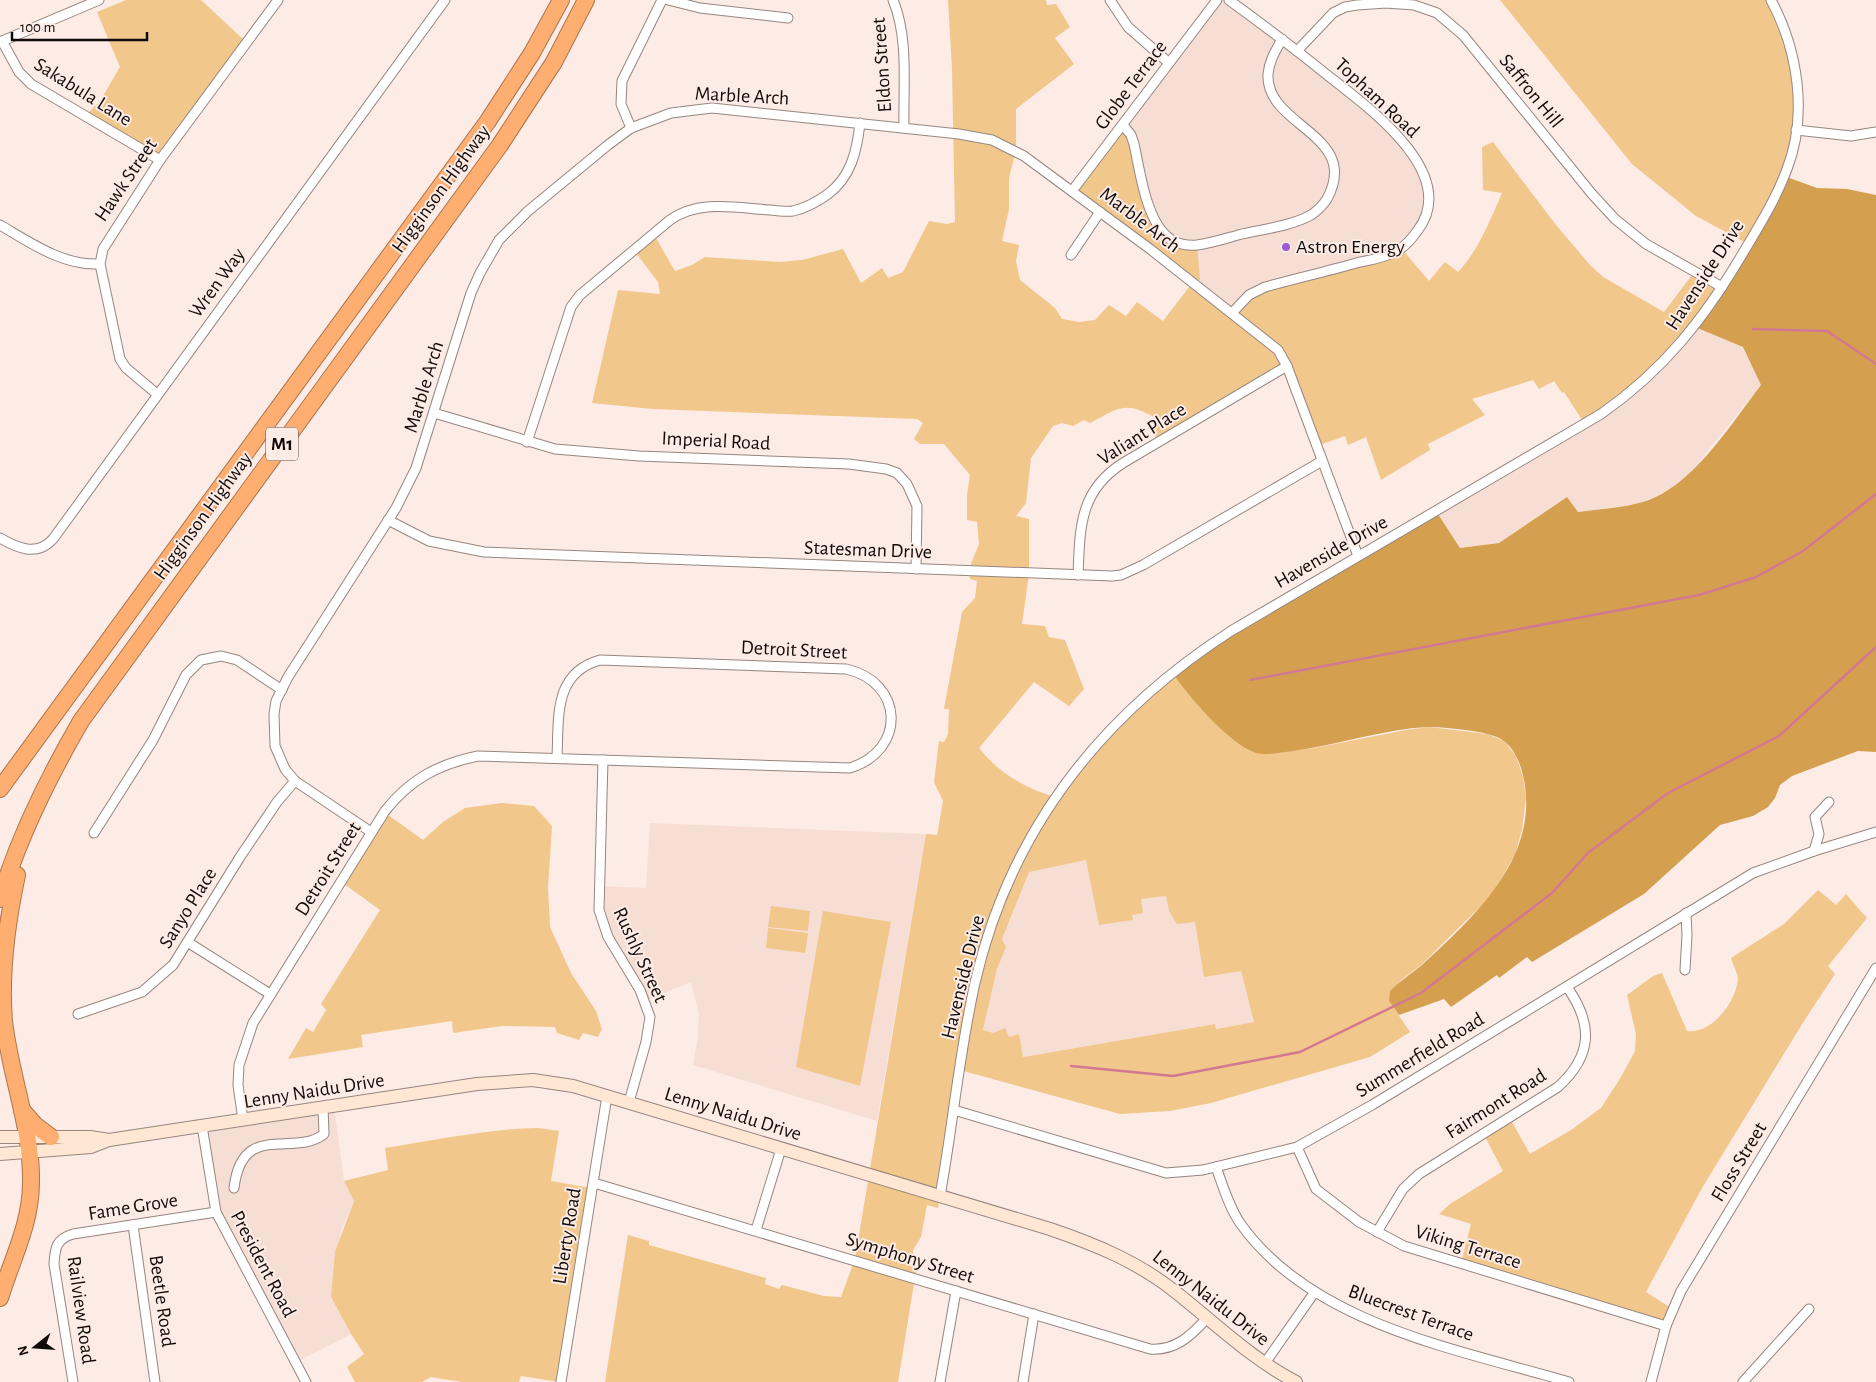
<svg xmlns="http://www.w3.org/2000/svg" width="1876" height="1382" viewBox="0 0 1876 1382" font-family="'Alegreya Sans',sans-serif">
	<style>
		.built { fill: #f7ded5 }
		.green { fill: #f1c78b; fill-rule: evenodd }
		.forest { fill: #d4a050 }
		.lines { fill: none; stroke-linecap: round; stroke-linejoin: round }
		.stream { stroke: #d27891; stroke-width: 2.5 }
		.street-casing { stroke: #968680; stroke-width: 11 }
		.secondary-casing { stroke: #968680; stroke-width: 14 }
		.highway-casing { stroke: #ab754d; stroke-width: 18 }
		.street { stroke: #fff; stroke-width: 9 }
		.secondary { stroke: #ffe7d4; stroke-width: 12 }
		.highway { stroke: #feae71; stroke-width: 16 }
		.poi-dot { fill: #9d5bd1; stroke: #fdebe5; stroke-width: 2 }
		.labels { text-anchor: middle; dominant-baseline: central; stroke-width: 4; stroke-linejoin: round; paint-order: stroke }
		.shield { fill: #fdebe5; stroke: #574e4b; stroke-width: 1 }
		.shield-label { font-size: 19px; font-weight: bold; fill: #100b09 }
		.street-label { font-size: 20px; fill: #100b09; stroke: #fdebe5 }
		.poi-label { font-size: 20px; fill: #100b09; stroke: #fdebe5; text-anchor: start }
	</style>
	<rect width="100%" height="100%" fill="#fdebe5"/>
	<g class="built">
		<path d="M1216 0H1229L1357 98 1418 162 1429 202 1408 243 1232 312 1193 282 1189 244 1163 231 1122 125Z"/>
		<path d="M1695 327 1743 347 1761 385 1689 474 1666 491 1641 503 1578 512 1566 497 1499 543 1460 548 1436 511 1584 423Z"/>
		<path d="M650 823 926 834 877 1121 693 1065 698 1038 699 1014 691 982 645 1001 608 938 598 886 646 888Z"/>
		<path d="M1087 860 1099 925 1132 920V915L1141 899 1166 896 1169 911 1195 921 1241 971 1254 1022 1215 1029V1024L1022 1057 1009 1037 983 1031 997 969 1005 947 1002 939 1029 871Z"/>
		<path d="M334 1106 344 1181 354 1201 341 1230 331 1297 351 1334 295 1363 222 1226 202 1126Z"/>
	</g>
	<g class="green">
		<path d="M126 0H201L244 40 159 157 87 114 100 101 120 67 97 12Z"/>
		<path d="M948 0H1046L1047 5 1056 4 1070 27 1055 38 1074 64 1016 109V150L1009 178V209L1002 241 1019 245 1016 261 1020 280 1055 308 1062 319 1079 322 1095 320 1109 305 1126 316 1137 302 1163 321 1193 282 1072 190 1122 125 1128 130 1151 211 1168 236 1197 244 1200 280 1194 282 1232 312 1249 295 1401 248 1429 281 1445 262 1458 272C1479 250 1490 220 1502 193L1483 190 1482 147 1493 142 1556 225 1590 265 1603 277 1664 312 1695 271 1722 287 1671 355 1584 423 1564 392 1562 393 1554 381 1539 389 1533 380 1472 399 1485 415 1428 444 1430 450 1381 480 1366 437 1348 445 1345 436 1317 446 1287 367 1158 443 1155 435 1156 418C1124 400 1119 408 1090 423L1084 420 1073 426 1062 423 1053 426 1031 458 1026 503 1016 516 1029 519V574L1022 624 1045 626 1049 637 1065 640 1084 689 1069 706 1034 682 979 748C1000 774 1023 787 1055 797L1066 782 1172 672 1266 754 1314 748 1406 730 1429 727 1487 734 1504 741 1516 756 1523 777 1526 797 1522 830 1515 854 1493 894 1421 965 1400 981 1389 1001 1410 1032 1370 1057 1211 1103 1170 1111 1120 1114 960 1070 938 1208 927 1205 921 1237 913 1250 916 1271 898 1382H605L628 1235 649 1241V1245L766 1278 765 1284 779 1289 782 1285 824 1296 841 1297 855 1259 862 1217 926 834 937 835 943 801 934 782 939 741 944 742 948 734 949 709H944L962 612 975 598 977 581 970 579 971 564 979 544 977 522 967 520V495L970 475 944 444H920L914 439 923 423 917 419 653 409 592 403 618 290 660 294 658 282 633 249 653 233 675 271 692 265 705 257 780 262 802 260 843 249 861 283 882 268 888 278 903 272 929 221 947 224 955 222 952 68ZM1086 860 1099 925 1133 920 1132 915 1143 913 1141 899 1166 896 1169 911 1177 924 1195 922 1204 977 1241 971 1254 1022 1216 1029 1215 1024 1023 1057 1019 1034 1009 1037 1005 1028 993 1033 983 1030 997 969 1006 947 1002 939 1029 872Z"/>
		<path d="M1500 0H1771L1776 10 1798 91 1788 167 1748 244 1696 216 1632 164Z"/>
		<path d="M502 803 534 806 552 826 548 887 550 927 571 973 596 1011 602 1029 598 1037 583 1033 579 1040 557 1033 555 1027 502 1026 453 1033 452 1021 361 1035 363 1047 288 1059 306 1028 313 1032 326 1010 321 1004 380 910 340 881 384 812 423 840 443 822 465 808Z"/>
		<path d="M1818 890 1836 905 1846 894 1867 918 1828 966 1835 974 1804 1021 1702 1188 1646 1292 1671 1308 1666 1326 1461 1263 1471 1224 1439 1214 1450 1204 1503 1171 1485 1137 1512 1122 1530 1154 1571 1130 1601 1108 1621 1077 1635 1051 1636 1034 1627 995 1653 976 1662 973 1687 1031C1712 1034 1735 1003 1738 980 1738 974 1733 965 1731 958L1784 924Z"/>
		<path d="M771 906 810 911 808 931 768 927Z"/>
		<path d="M823 911 891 922 860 1086 796 1067Z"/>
		<path d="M768 928 808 933 805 953 766 948Z"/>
		<path d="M538 1128 559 1131 551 1181 585 1187 593 1182 559 1382 521 1376 519 1382H462L431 1377 422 1382H355L347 1367 364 1354 351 1334 331 1297 335 1252 354 1201 344 1181 388 1170 385 1148C436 1140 486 1129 538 1128Z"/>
	</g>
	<path class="forest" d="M1784 176 1817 188 1847 189 1876 195V752L1858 751 1792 776 1780 785 1775 798 1768 807 1753 816 1720 825 1644 894 1532 962 1527 957 1499 978 1497 975 1451 1007 1444 999 1399 1015 1389 1001 1390 991C1400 981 1411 974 1422 965 1472 919 1536 861 1525 786 1523 770 1517 752 1505 742 1497 735 1483 733 1473 731 1458 729 1442 727 1428 727 1383 729 1338 745 1293 751 1282 752 1267 756 1256 753 1229 744 1187 695 1172 672L1436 511 1460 548 1499 543 1567 497 1578 512C1598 509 1620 508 1639 503 1690 491 1731 424 1761 385L1743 347 1695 327Z"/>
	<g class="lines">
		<g class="stream">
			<path d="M1753 329 1827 331 1876 364"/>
			<path d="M1250 680 1699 595 1756 577 1803 551 1876 494"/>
			<path d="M1071 1066 1173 1076 1300 1052 1421 993 1552 893 1588 853 1668 793 1779 736 1876 647"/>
		</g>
		<g class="street-casing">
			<g id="street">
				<path d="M668 0 700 8 788 18"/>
				<path d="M893 0C909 38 903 87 904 128"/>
				<path d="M1110 0 1128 27 1169 63"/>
				<path d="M1229 0C1262 24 1294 48 1326 74 1365 105 1461 172 1418 230 1413 237 1408 244 1400 249 1386 258 1368 260 1353 264 1324 272 1294 279 1265 287L1249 295 1232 313"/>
				<path d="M2 41 19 72 31 84 160 160"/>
				<path d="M0 42 99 0"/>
				<path d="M1297 51 1333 13 1345 7 1357 5 1386 3 1414 5 1437 13 1463 35 1592 194 1615 219 1646 244 1722 287"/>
				<path d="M1123 125 1131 135 1134 144C1140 171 1146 221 1169 238 1176 244 1188 246 1197 245 1212 243 1227 238 1242 234 1264 229 1291 226 1311 215 1317 211 1323 205 1327 199 1362 134 1265 127 1268 74 1269 61 1276 50 1282 39"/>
				<path d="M631 128 621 104 622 81 662 0"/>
				<path d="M1796 130 1851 136 1876 132"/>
				<path d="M1072 191 1217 0"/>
				<path d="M0 225C31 243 63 266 100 264"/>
				<path d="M1071 255 1100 212"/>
				<path d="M157 394 126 368 120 359 100 264 103 249 160 160 278 0"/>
				<path d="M434 413 555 449 639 456 849 464 886 469 897 473 907 484 917 506 916 569"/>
				<path d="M527 442 571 307 580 295 670 220C699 199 737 208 770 210 778 211 786 212 793 211 806 208 817 202 828 194 851 177 857 151 860 123"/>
				<path d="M388 520 429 541 484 552 1112 576 1121 575 1143 565 1322 461"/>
				<path d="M0 538C17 548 37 557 53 539L445 0"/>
				<path d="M1078 575C1080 528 1079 491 1123 463L1287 366"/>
				<path d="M603 760 599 910 608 937 640 990 650 1017 646 1042 629 1102"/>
				<path d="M371 832 295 781 285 769 275 746 274 714 276 701 288 677 396 508 416 468 471 293 480 273 499 240 528 211 608 145 631 128 671 113 712 108 959 134 992 140 1024 156 1150 249 1278 350 1287 366 1358 556"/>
				<path d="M94 833 153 740 186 675 201 660 221 656 237 660 282 690"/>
				<path d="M1814 851 1819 834 1815 817 1829 802"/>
				<path d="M189 943 270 994"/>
				<path d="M1685 970 1687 935 1686 913"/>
				<path d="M78 1014 142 992 173 965 240 857 277 802 295 781"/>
				<path d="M954 1110 1166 1173 1203 1170 1297 1147 1372 1105 1753 873 1814 851 1876 832"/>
				<path d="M243 1120 238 1085 239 1065 253 1023 385 811C410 779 439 764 478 756L850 768C907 750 904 682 846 669L600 660C553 673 559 718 557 757"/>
				<path d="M202 1126 216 1212 306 1382"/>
				<path d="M1297 1147 1316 1189 1359 1222 1404 1246 1666 1326"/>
				<path d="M1216 1167C1223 1186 1229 1207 1240 1223 1311 1324 1457 1349 1569 1382"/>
				<path d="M594 1183 1150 1349C1175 1351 1191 1336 1207 1318"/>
				<path d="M234 1188C242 1120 294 1158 324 1134L323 1108"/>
				<path d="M940 1196C953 1125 959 1053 975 983 1010 830 1101 715 1231 631L1601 414C1664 370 1704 319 1743 253 1759 226 1776 199 1787 169 1808 115 1798 50 1771 0"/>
				<path d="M133 1225 155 1382"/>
				<path d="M756 1230 781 1149"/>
				<path d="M1377 1232 1403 1189 1419 1174 1558 1087C1592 1056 1594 1025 1567 987"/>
				<path d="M1265 1363 1314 1293"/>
				<path d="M73 1382 54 1264C55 1248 56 1239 73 1234L216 1212"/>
				<path d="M561 1382 607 1096"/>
				<path d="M940 1382 956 1291"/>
				<path d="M1023 1382 1034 1314"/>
				<path d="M1651 1382 1666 1326 1681 1291 1876 968"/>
				<path d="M1743 1382 1809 1309"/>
			</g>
		</g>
		<g class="secondary-casing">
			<g id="secondary">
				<path d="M0 1137H90L109 1140"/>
				<path d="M0 1154 91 1147 109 1140 477 1084 533 1080 573 1086 1050 1229C1094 1244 1136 1261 1173 1290 1214 1322 1250 1358 1296 1382"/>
			</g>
		</g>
		<g class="highway-casing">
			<g id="highway">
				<path d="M0 789 488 121 532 53 561 0"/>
				<path d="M0 899C19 836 48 778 81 721L500 145 554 62 586 0"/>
				<path d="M22 1110 35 1125 51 1137"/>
				<path d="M0 1298C12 1259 31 1224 31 1182 32 1128 10 1075 4 1021 0 973 7 922 17 875"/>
			</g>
		</g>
		<use href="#street" class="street"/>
		<use href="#secondary" class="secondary"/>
		<use href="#highway" class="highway"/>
	</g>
	<circle class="poi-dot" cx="1286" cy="247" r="5"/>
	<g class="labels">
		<rect class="shield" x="266" y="427.5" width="32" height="33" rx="4"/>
		<g class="shield-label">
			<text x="282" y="444">M1</text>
		</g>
		<g class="street-label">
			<text transform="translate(882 65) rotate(-94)">Eldon Street</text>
			<text transform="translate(1131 85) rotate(-53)">Globe Terrace</text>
			<text transform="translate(1531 91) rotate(51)">Saffron Hill</text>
			<text transform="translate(83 92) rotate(32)">Sakabula Lane</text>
			<text transform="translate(742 96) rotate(3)">Marble Arch</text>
			<text transform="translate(1377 98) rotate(43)">Topham Road</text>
			<text transform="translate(126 180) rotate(-56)">Hawk Street</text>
			<text transform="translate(441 189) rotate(-54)">Higginson Highway</text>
			<text transform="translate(1140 220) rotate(37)">Marble Arch</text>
			<text transform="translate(1705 275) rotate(-57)">Havenside Drive</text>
			<text transform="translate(217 283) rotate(-54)">Wren Way</text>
			<text transform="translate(424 387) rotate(-73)">Marble Arch</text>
			<text transform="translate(1142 434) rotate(-32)">Valiant Place</text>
			<text transform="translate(716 441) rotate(3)">Imperial Road</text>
			<text transform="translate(203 516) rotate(-54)">Higginson Highway</text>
			<text transform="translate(868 550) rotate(2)">Statesman Drive</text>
			<text transform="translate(1331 552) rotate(-30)">Havenside Drive</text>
			<text transform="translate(794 650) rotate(3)">Detroit Street</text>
			<text transform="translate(328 869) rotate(-58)">Detroit Street</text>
			<text transform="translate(188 908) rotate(-58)">Sanyo Place</text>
			<text transform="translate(640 955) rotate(65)">Rushly Street</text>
			<text transform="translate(963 977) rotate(-76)">Havenside Drive</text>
			<text transform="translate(1420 1055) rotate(-31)">Summerfield Road</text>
			<text transform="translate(314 1091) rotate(-9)">Lenny Naidu Drive</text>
			<text transform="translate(1496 1104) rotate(-32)">Fairmont Road</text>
			<text transform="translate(733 1114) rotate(17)">Lenny Naidu Drive</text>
			<text transform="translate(1739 1162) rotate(-59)">Floss Street</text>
			<text transform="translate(133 1207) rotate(-9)">Fame Grove</text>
			<text transform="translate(567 1236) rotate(-81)">Liberty Road</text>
			<text transform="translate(1468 1247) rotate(17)">Viking Terrace</text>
			<text transform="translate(910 1258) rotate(17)">Symphony Street</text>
			<text transform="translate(263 1264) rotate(62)">President Road</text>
			<text transform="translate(1211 1298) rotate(38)">Lenny Naidu Drive</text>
			<text transform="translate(162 1301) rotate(82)">Beetle Road</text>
			<text transform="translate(81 1310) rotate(82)">Railview Road</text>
			<text transform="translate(1411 1313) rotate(20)">Bluecrest Terrace</text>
		</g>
		<g class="poi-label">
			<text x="1296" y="247">Astron Energy</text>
		</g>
	</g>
	<g transform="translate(35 1347) rotate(253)" stroke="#fdebe5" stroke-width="4" paint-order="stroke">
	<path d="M0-4L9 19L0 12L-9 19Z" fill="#100b09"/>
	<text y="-8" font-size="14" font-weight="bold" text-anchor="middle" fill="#100b09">N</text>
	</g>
	<path d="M12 32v8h135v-8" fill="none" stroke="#100b09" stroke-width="2.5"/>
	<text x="20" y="32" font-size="15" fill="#100b09" stroke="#fdebe5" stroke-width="4" paint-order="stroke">100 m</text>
</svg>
